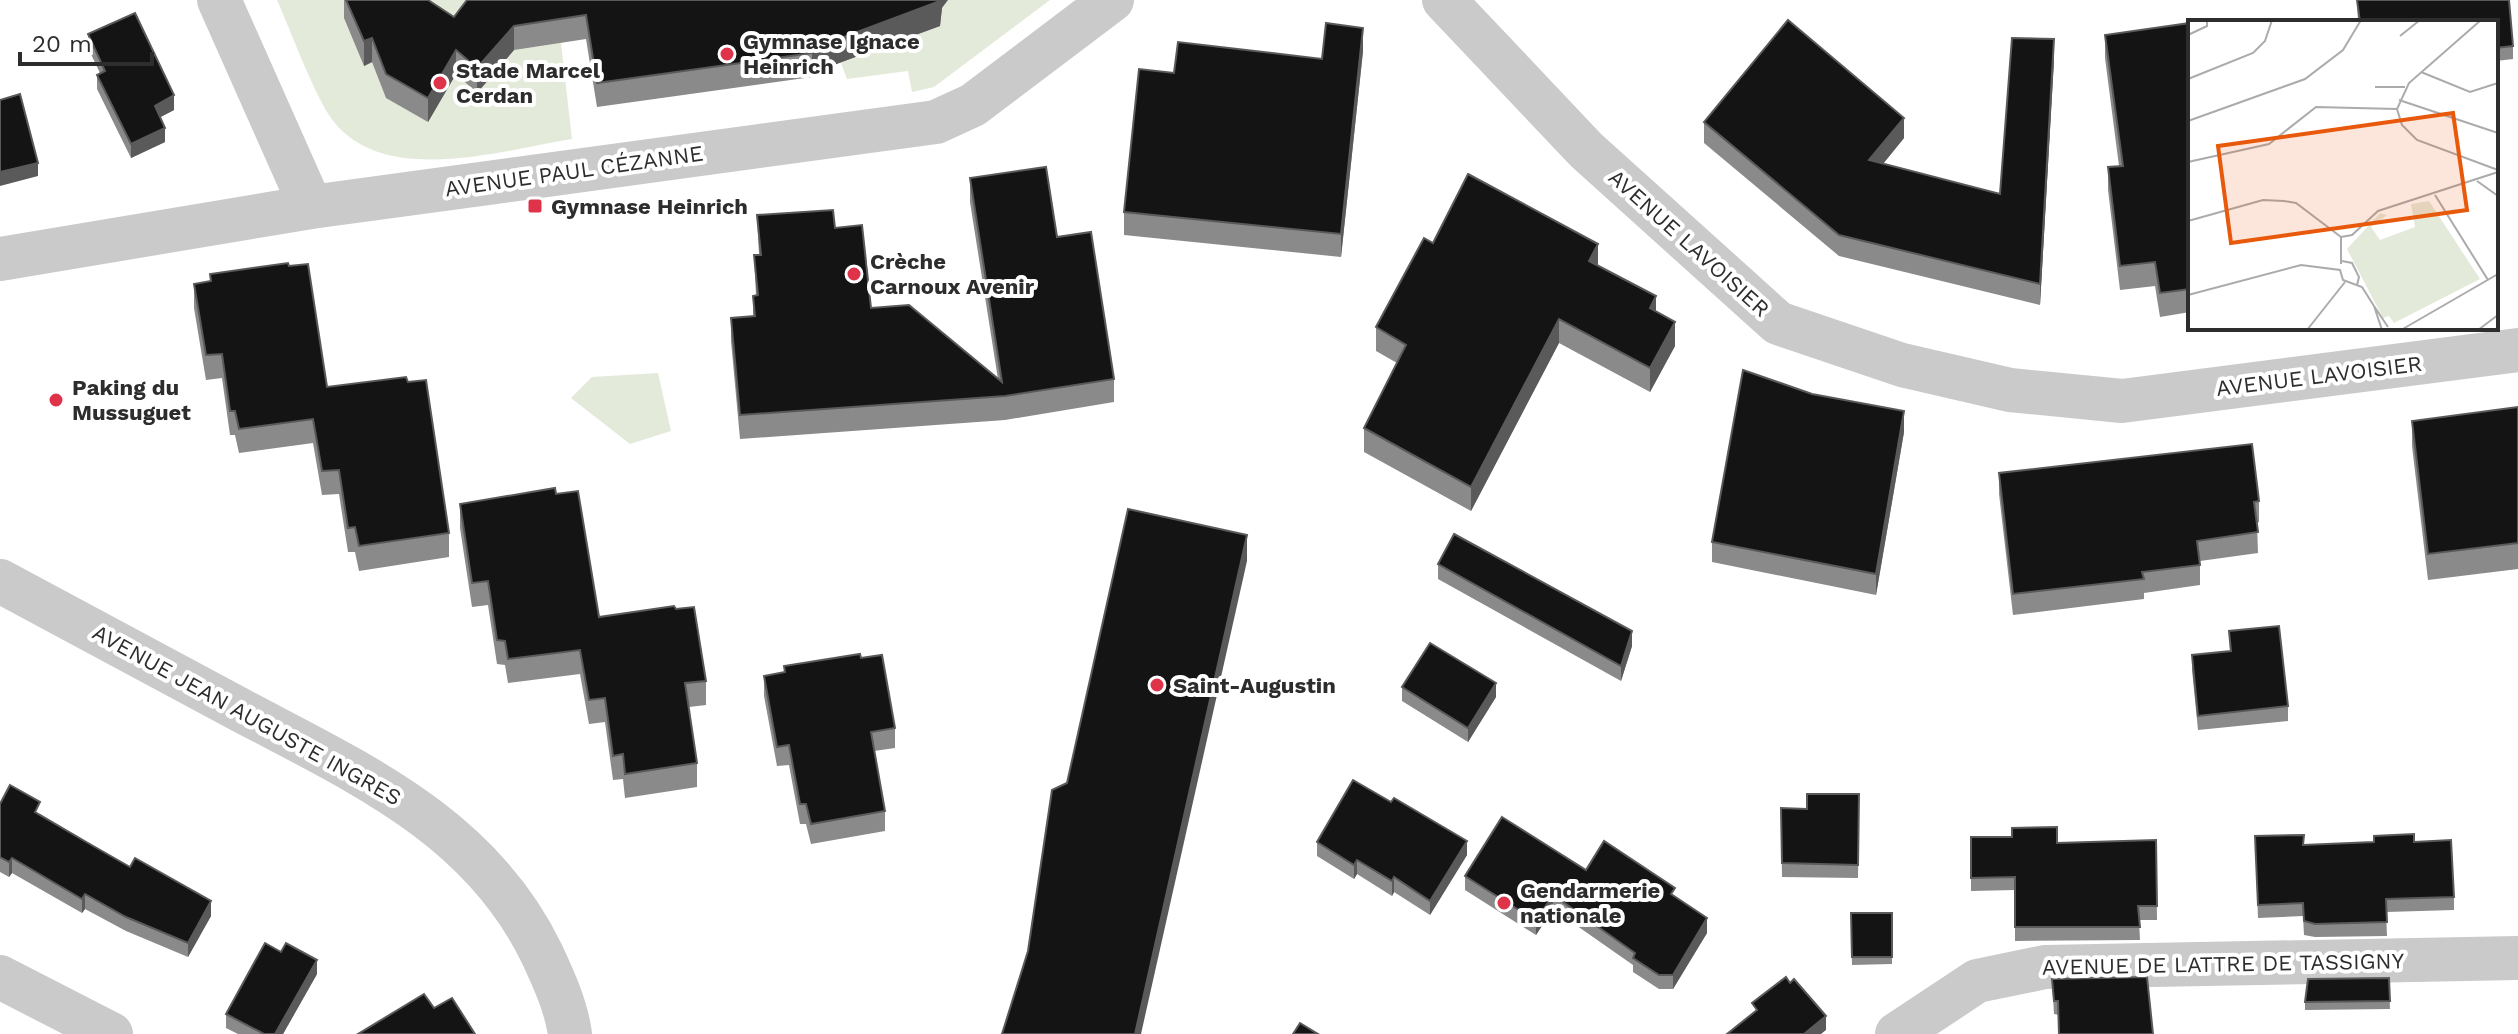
<svg xmlns="http://www.w3.org/2000/svg" width="2518" height="1034" viewBox="0 0 2518 1034" font-family="'Work Sans',sans-serif">
	<style>
		.green { fill: #e4eada }
		.lines { fill: none; stroke-linecap: round; stroke-linejoin: round }
		.minor { stroke: #cacaca; stroke-width: 44 }
		.wall { fill: #8a8a8a }
		.shaded-wall { fill: #5a5a5a }
		.building { fill: #141414; stroke: #5a5a5a; stroke-width: 2 }
		.poi-dot { fill: #df334a; stroke: #fff; stroke-width: 3 }
		.labels { text-anchor: middle; dominant-baseline: central; stroke-width: 8; stroke-linejoin: round; paint-order: stroke }
		.poi-label { font-size: 22px; font-weight: bold; fill: #2d2d2d; stroke: #fff; text-anchor: start }
		.street-label { font-size: 22px; fill: #2d2d2d; stroke: #fff }
		.inset-road { fill: none; stroke: #ababab; stroke-width: 2 }
		.view { fill: #e8590c; fill-opacity: 0.15; stroke: #e8590c; stroke-width: 4 }
		.inset-edge { fill: none; stroke: #2d2d2d; stroke-width: 4 }
	</style>
	<rect width="100%" height="100%" fill="#fff"/>
	<g class="green">
		<path d="M277 0H581L561 43 572 139C503 150 386 187 334 122 315 98 291 31 277 0Z"/>
		<path d="M948 0H1050L934 87 912 92 908 71 847 79 841 63 940 26 942 8Z"/>
		<path d="M658 373 671 431 630 444 571 398 592 377Z"/>
	</g>
	<g class="lines">
		<g class="minor">
			<path d="M219 0 311 207"/>
			<path d="M1444 0 1586 150 1778 323 1902 365 2010 390 2122 401 2518 350"/>
			<path d="M0 259 311 207 936 122 973 105 1112 0"/>
			<path d="M0 581C77 623 154 664 231 705 352 770 479 823 542 954 554 980 566 1006 570 1034"/>
			<path d="M0 977 111 1034"/>
			<path d="M1897 1034 1977 981 2045 967 2518 958"/>
		</g>
	</g>
	<g class="wall">
		<path d="M344 0H428L454 17 942 8 940 26 812 73V77L597 107 586 39 514 50 477 93 456 74 428 122 386 98 372 62 364 66 344 18Z"/>
		<path d="M2357 0H2509L2513 46V59L2496 61V22H2358Z"/>
		<path d="M2190 23V312L2160 317 2155 286 2120 290 2108 190V167L2119 166 2105 58V35Z"/>
		<path d="M88 34 174 110 160 117 165 142 131 158 97 89V75L100 73 88 48Z"/>
		<path d="M1363 51 1341 257 1124 235V212L1174 73 1322 59Z"/>
		<path d="M2054 60 2040 305 1839 256 1704 143V122L1904 138 1883 164 2000 194Z"/>
		<path d="M970 178 1057 237 1114 379V402L1005 420 740 439 731 341V318L753 316V296L756 295 754 255H759L757 215 835 228 871 308 998 379 970 202Z"/>
		<path d="M1433 243 1598 266 1656 311 1675 346 1650 392 1559 343 1471 511 1364 452V428L1397 363 1376 351V327Z"/>
		<path d="M194 284 327 387 449 533V557L359 571 355 552H348L339 494 322 495 313 443 239 453 235 435H230L222 378 206 380 194 308Z"/>
		<path d="M2518 407V569L2428 580 2412 446V421Z"/>
		<path d="M1904 432 1876 595 1712 562V542Z"/>
		<path d="M1999 473 2259 501V522L2257 523 2258 553 2200 561V585L2144 593V599L2013 615 1999 494Z"/>
		<path d="M556 494 599 617 706 681V705L689 707 697 763V787L625 798 623 779 613 780 605 722 589 724 580 674 508 683 505 665 497 664 488 605 472 607 460 528V504Z"/>
		<path d="M1438 564 1632 646 1621 681 1438 579Z"/>
		<path d="M2229 631 2288 706V721L2198 730 2192 670V655L2230 651Z"/>
		<path d="M861 658 895 728V748L874 751 885 811V831L811 844 806 824H800L789 765 777 766 764 696V676Z"/>
		<path d="M1402 687 1496 697 1468 742 1402 701Z"/>
		<path d="M1859 794 1858 878 1782 877 1781 808 1807 809Z"/>
		<path d="M0 804 40 814 211 916 188 957 126 931 85 909 82 913 12 873 9 877 0 872Z"/>
		<path d="M2255 836 2304 845 2414 842 2454 897V910L2386 912 2387 936 2315 937 2304 935 2303 916 2258 918Z"/>
		<path d="M1971 837 2057 843 2156 840 2157 920H2139L2140 940 2015 941V890L1971 891Z"/>
		<path d="M1317 842 1467 855 1430 915 1394 892 1392 896 1357 874 1354 879 1317 856Z"/>
		<path d="M1586 870 1675 897 1707 933 1673 989H1659L1633 972V965L1553 909 1536 935 1465 890V876Z"/>
		<path d="M1851 913H1892V964L1852 965Z"/>
		<path d="M317 974 283 1034H238L226 1028V1014Z"/>
		<path d="M2389 978 2390 1009 2305 1010V1002Z"/>
		<path d="M2052 979 2153 1034 2054 1014Z"/>
	</g>
	<g class="shaded-wall">
		<path d="M940 0H948L942 8 940 26 812 73V49Z"/>
		<path d="M514 26V50L477 93V68Z"/>
		<path d="M1363 28V51L1341 257V234Z"/>
		<path d="M372 38V62L364 66V41Z"/>
		<path d="M2054 39V60L2040 305V284Z"/>
		<path d="M456 50V74L428 122V98Z"/>
		<path d="M174 95V110L155 120V106Z"/>
		<path d="M1904 118V138L1869 181V160Z"/>
		<path d="M165 128V142L131 158V144Z"/>
		<path d="M38 163V176L0 186V172Z"/>
		<path d="M1598 244V267L1589 261Z"/>
		<path d="M1656 296V319L1650 308Z"/>
		<path d="M1559 319V343L1471 511V487Z"/>
		<path d="M1675 322V346L1650 392V368Z"/>
		<path d="M1904 411V432L1876 595V574Z"/>
		<path d="M1247 535V561L1141 1034H1135Z"/>
		<path d="M1632 631V646L1621 681V666Z"/>
		<path d="M1496 683V697L1468 742V728Z"/>
		<path d="M1467 841V855L1430 915V901Z"/>
		<path d="M12 858V873L9 877V862Z"/>
		<path d="M1357 860V874L1354 879V865Z"/>
		<path d="M1394 877V892L1392 896V881Z"/>
		<path d="M85 894V909L82 913V899Z"/>
		<path d="M1553 895V909L1536 935V921Z"/>
		<path d="M211 901V916L188 957V943Z"/>
		<path d="M1707 918V933L1673 989V975Z"/>
		<path d="M317 960V974L283 1034H275Z"/>
		<path d="M1826 1016V1030L1821 1034H1804Z"/>
	</g>
	<g class="building">
		<path d="M346 0H428L454 17 467 0H940V1L812 49V53L597 83 586 15 514 26 477 68 456 50 428 98 386 74 372 38 364 41Z"/>
		<path d="M2357 0H2509L2513 46 2496 48V22H2360Z"/>
		<path d="M135 13 174 95 155 106 165 128 131 144 97 75 105 71 88 34Z"/>
		<path d="M2226 19 2227 22H2201Z"/>
		<path d="M1788 20 1904 118 1869 160 2000 194 2012 38 2054 39 2040 284 1839 235 1704 122Z"/>
		<path d="M1326 23 1363 28 1341 234 1124 212 1139 69 1174 73 1178 42 1322 59Z"/>
		<path d="M2190 23V289L2160 293 2155 262 2120 266 2108 167 2123 166 2105 35Z"/>
		<path d="M20 94 38 163 0 172V100Z"/>
		<path d="M1046 167 1057 237 1091 232 1114 379 1005 396 740 415 731 318 755 316 753 296 758 295 754 255H761L757 215 833 210 835 228 862 225 871 308 909 305 1002 382 970 178Z"/>
		<path d="M1468 174 1598 244 1589 261 1656 296 1650 308 1675 322 1650 368 1559 319 1471 487 1364 428 1406 345 1376 327 1424 238 1433 243Z"/>
		<path d="M288 263 289 266 308 264 327 387 406 377 408 382 426 380 449 533 359 546 355 527 348 528 339 470 322 471 313 419 239 429 235 411H230L222 354 206 355 194 284 211 281 210 274Z"/>
		<path d="M1743 370 1812 394 1904 411 1876 574 1712 542Z"/>
		<path d="M2518 407V543L2428 554 2412 421Z"/>
		<path d="M2252 444 2259 501 2254 502 2258 532 2197 541 2200 565 2142 572 2144 579 2013 594 1999 473Z"/>
		<path d="M555 488 556 494 578 491 599 617 674 606 676 609 694 607 706 681 685 683 697 763 625 774 623 754 613 756 605 698 589 700 580 650 508 659 505 641 497 640 488 581 472 583 460 504Z"/>
		<path d="M1128 509 1247 535 1135 1034H1002L1028 951 1052 790 1067 783Z"/>
		<path d="M1454 534 1632 631 1621 666 1438 564Z"/>
		<path d="M2279 626 2288 706 2198 716 2192 655 2231 651 2229 631Z"/>
		<path d="M1430 643 1496 683 1468 728 1402 687Z"/>
		<path d="M860 654 861 658 882 655 895 728 871 732 885 811 811 824 806 804H800L789 745 777 747 764 676 785 672 784 666Z"/>
		<path d="M1353 780 1391 802 1394 798 1467 841 1430 901 1394 877 1392 881 1357 860 1354 865 1317 842Z"/>
		<path d="M10 785 40 802 35 812 88 843 130 867 135 858 211 901 188 943 126 917 85 894 82 899 12 858 9 862 0 857V804Z"/>
		<path d="M1807 794H1859L1858 865 1782 863 1781 808 1807 809Z"/>
		<path d="M1502 817 1586 870 1604 841 1675 888 1671 894 1707 918 1673 975H1659L1633 958 1635 953 1553 895 1536 921 1465 876Z"/>
		<path d="M2057 827V843L2156 840 2157 906H2138L2140 927H2015V877L1971 878V837H2012V828Z"/>
		<path d="M2414 834V842L2451 840 2454 897 2386 899 2387 922 2315 924 2304 921 2303 903 2258 905 2255 836 2304 835 2303 845 2374 842V836Z"/>
		<path d="M1851 913H1892V957H1852Z"/>
		<path d="M265 943 281 952 286 943 317 960 275 1034H264L226 1014Z"/>
		<path d="M1786 977 1790 983 1794 979 1826 1016 1804 1034H1727L1757 1010 1752 1003Z"/>
		<path d="M2147 977 2153 1034H2059L2058 1001H2054L2052 979Z"/>
		<path d="M2389 978 2390 1001 2305 1002 2308 979Z"/>
		<path d="M424 994 434 1008 452 998 475 1034H358Z"/>
		<path d="M1300 1023 1318 1034H1293Z"/>
	</g>
	<g class="poi-dot">
		<circle cx="727" cy="54" r="8"/>
		<circle cx="440" cy="83" r="8"/>
		<rect x="527" y="198" width="16" height="16" rx="4"/>
		<circle cx="854" cy="274" r="8"/>
		<circle cx="56" cy="400" r="8"/>
		<circle cx="1157" cy="685" r="8"/>
		<circle cx="1504" cy="903" r="8"/>
	</g>
	<g class="labels">
		<g class="poi-label">
			<text x="743" y="41">Gymnase Ignace<tspan x="743" dy="25">Heinrich</tspan></text>
			<text x="456" y="70">Stade Marcel<tspan x="456" dy="25">Cerdan</tspan></text>
			<text x="551" y="206">Gymnase Heinrich</text>
			<text x="870" y="261">Crèche<tspan x="870" dy="25">Carnoux Avenir</tspan></text>
			<text x="72" y="387">Paking du<tspan x="72" dy="25">Mussuguet</tspan></text>
			<text x="1173" y="685">Saint-Augustin</text>
			<text x="1520" y="890">Gendarmerie<tspan x="1520" dy="25">nationale</tspan></text>
		</g>
		<g class="street-label">
			<text transform="translate(574 171) rotate(-8)">AVENUE PAUL CÉZANNE</text>
			<text transform="translate(1689 243) rotate(42)">AVENUE LAVOISIER</text>
			<text transform="translate(2319 376) rotate(-7)">AVENUE LAVOISIER</text>
			<text transform="translate(247 715) rotate(29)">AVENUE JEAN AUGUSTE INGRES</text>
			<text transform="translate(2223 964) rotate(-1)">AVENUE DE LATTRE DE TASSIGNY</text>
		</g>
	</g>
	<g transform="translate(2188 20)">
		<rect width="310" height="310" fill="#fff"/>
		<path d="M241 181 292 259 206 303 201 296 195 298 159 229 192 193 199 195 183 207 192 220 227 207 223 184Z" fill="#e4eada"/>
		<path class="inset-road" d="M293 0 221 63 209 89 214 105 229 120 310 150M0 15 19 6V0M212 16 232 0M233 52 282 72 310 63M0 59 65 33 77 21 84 0M187 67H217M211 80 310 113M0 101 117 59 155 30 173 0M0 142 81 124 128 87 209 89M289 161 310 176M247 175 300 260M0 201 75 180 96 181 108 183 153 217M153 217 164 215 190 191 310 152M154 241 164 243 171 257 169 265M153 244V217M0 275 113 245 152 250 155 260 174 267 186 286M119 310 157 262M194 310 186 286 200 307M213 310 310 254M290 310 310 295"/>
		<path class="view" d="M265 93 279 190 43 223 30 126Z"/>
		<rect width="310" height="310" class="inset-edge"/>
	</g>
	<path d="M20 52v12h132v-12" fill="none" stroke="#2d2d2d" stroke-width="4"/>
	<text x="32" y="52" font-size="24" fill="#2d2d2d" stroke="#ffffff" stroke-width="6" paint-order="stroke">20 m</text>
</svg>
